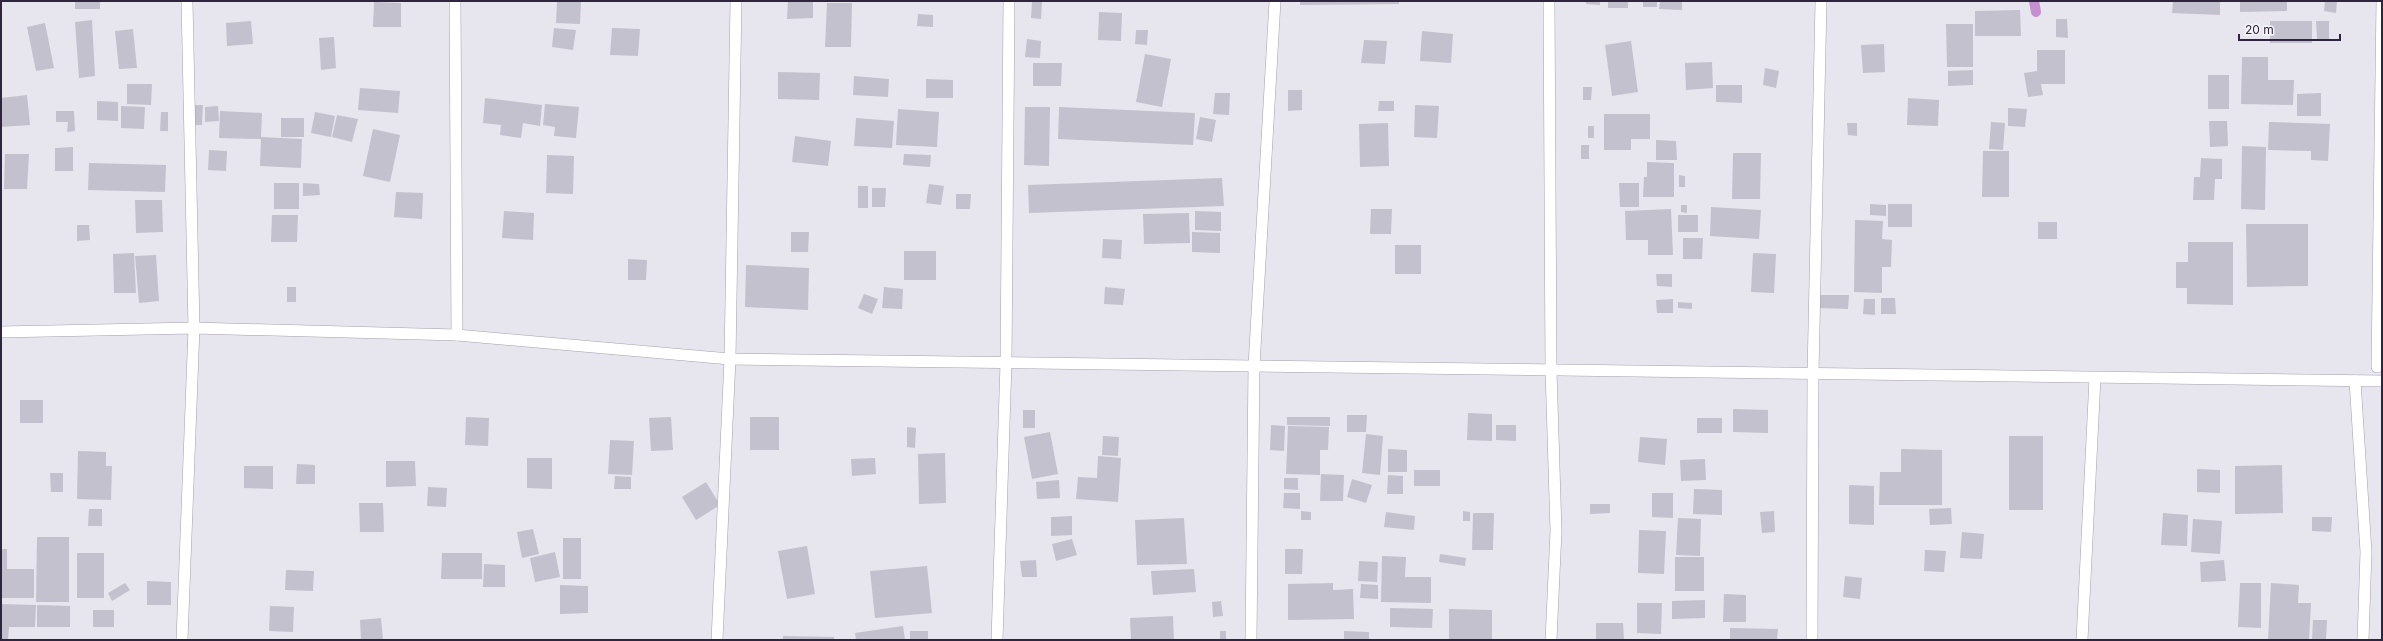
<svg xmlns="http://www.w3.org/2000/svg" width="2383" height="641" viewBox="0 0 2383 641" font-family="Inter,sans-serif">
	<style>
		.lines { fill: none; stroke-linecap: round; stroke-linejoin: round }
		.stream { stroke: #c590cf; stroke-width: 10 }
		.building { fill: #c4c1ce }
		.minor-casing { stroke: #a5a0ae; stroke-width: 12 }
		.minor { stroke: #fff; stroke-width: 11 }
	</style>
	<rect width="100%" height="100%" fill="#e7e5ed"/>
	<g class="lines">
		<path class="stream" d="M2034 1 2036 12"/>
	</g>
	<g class="building">
		<rect x="75" y="1" width="25" height="8"/>
		<path d="M557 1H581L580 24 556 23Z"/>
		<path d="M788 1H813V18L787 19Z"/>
		<path d="M1300 1H1399V4L1300 5Z"/>
		<path d="M1586 1H1600V5L1586 4Z"/>
		<rect x="1608" y="1" width="20" height="7"/>
		<rect x="1643" y="1" width="14" height="6"/>
		<path d="M1660 1H1682V10L1659 9Z"/>
		<path d="M2173 1H2220V15L2172 13Z"/>
		<path d="M2240 1H2287V11L2240 12Z"/>
		<path d="M2325 1H2337L2336 13 2324 11Z"/>
		<path d="M374 2 401 3V27H373Z"/>
		<path d="M1032 2H1042L1041 19 1031 18Z"/>
		<path d="M827 3H852L851 47H825Z"/>
		<path d="M2020 10 2021 36H1975V11Z"/>
		<path d="M1099 12 1122 13 1121 41 1098 40Z"/>
		<path d="M918 14 933 15V27L917 26Z"/>
		<path d="M2056 19H2067L2068 38 2056 37Z"/>
		<path d="M92 20 95 76 79 78 75 22Z"/>
		<path d="M251 21 253 44 227 46 226 23Z"/>
		<rect x="2270" y="21" width="42" height="22"/>
		<path d="M2316 21H2329V39H2317Z"/>
		<path d="M45 23 54 68 36 71 27 27Z"/>
		<path d="M1946 24H1973V67H1947Z"/>
		<path d="M554 28 576 30 573 50 552 47Z"/>
		<path d="M612 28 640 29 638 56 610 55Z"/>
		<path d="M133 29 137 68 119 69 115 31Z"/>
		<path d="M1136 30H1148L1147 45 1135 44Z"/>
		<path d="M1422 31 1453 34 1451 63 1420 61Z"/>
		<path d="M334 37 336 68 321 70 319 38Z"/>
		<path d="M1027 39 1041 41 1040 58 1025 57Z"/>
		<path d="M1364 40 1387 41 1385 64 1361 63Z"/>
		<path d="M1631 41 1638 92 1612 96 1605 45Z"/>
		<path d="M1884 44 1885 72 1863 73 1861 45Z"/>
		<path d="M2037 50H2065V84H2041L2043 95 2028 97 2024 73 2037 71Z"/>
		<path d="M1145 54 1171 59 1162 107 1136 102Z"/>
		<path d="M2242 57H2268V80H2294L2293 105 2241 104Z"/>
		<path d="M1712 62 1713 88 1686 90 1685 63Z"/>
		<path d="M1033 63H1062L1061 86H1033Z"/>
		<path d="M1765 68 1779 71 1776 88 1763 85Z"/>
		<path d="M1973 70V85L1948 86V71Z"/>
		<path d="M778 72 820 73 819 100 778 99Z"/>
		<rect x="2208" y="75" width="21" height="34"/>
		<path d="M854 76 889 79 888 97 853 95Z"/>
		<path d="M926 79 953 80V98H926Z"/>
		<path d="M127 84H152L151 105 127 104Z"/>
		<path d="M1716 85H1742V103L1716 102Z"/>
		<path d="M1583 87H1592L1591 100H1583Z"/>
		<path d="M360 88 400 91 398 113 358 110Z"/>
		<path d="M1288 90H1302V110L1288 111Z"/>
		<path d="M1215 93H1230L1229 115 1213 114Z"/>
		<path d="M2321 93V116H2297V94Z"/>
		<path d="M27 95 30 125 1 127V98Z"/>
		<path d="M485 98 542 105 540 126 523 123 521 138 500 135 501 125 483 123Z"/>
		<path d="M1908 98 1939 100 1938 126 1907 125Z"/>
		<path d="M97 101 118 102V121L97 120Z"/>
		<path d="M1379 101H1394V111H1378Z"/>
		<path d="M545 104 579 107 576 138 554 136 555 127 543 125Z"/>
		<path d="M190 105H203L202 125H191Z"/>
		<path d="M1415 105 1439 106 1437 138 1414 137Z"/>
		<path d="M121 106 145 107 144 129 121 128Z"/>
		<path d="M218 106 219 121 205 122V107Z"/>
		<path d="M1025 107H1050L1049 166 1024 165Z"/>
		<path d="M1059 107 1195 113 1193 145 1058 139Z"/>
		<path d="M2008 108 2027 109 2025 127 2008 126Z"/>
		<path d="M898 109 939 112 937 147 896 145Z"/>
		<path d="M56 111H74L75 131 67 132 68 122H56Z"/>
		<path d="M220 111 262 113 261 137 302 139 301 168 260 166 261 139 219 138Z"/>
		<path d="M161 112H168V131H160Z"/>
		<path d="M315 112 335 116 331 137 311 133Z"/>
		<path d="M1604 114H1650V139H1631V150H1604Z"/>
		<path d="M337 115 358 119 352 142 332 137Z"/>
		<path d="M1200 117 1216 120 1212 142 1196 139Z"/>
		<rect x="281" y="118" width="23" height="19"/>
		<path d="M856 118 894 121 892 148 854 146Z"/>
		<path d="M2209 121H2227L2228 146 2210 147Z"/>
		<path d="M1991 122 2005 123 2003 150 1989 149Z"/>
		<path d="M2269 122 2330 124 2328 161 2311 160V151L2268 150Z"/>
		<path d="M1388 123 1389 166 1360 167 1359 124Z"/>
		<path d="M1847 123H1857V136L1848 135Z"/>
		<rect x="1588" y="126" width="6" height="12"/>
		<path d="M373 129 400 135 390 182 363 176Z"/>
		<path d="M795 136 831 141 828 166 792 162Z"/>
		<path d="M1656 140 1676 141 1677 160H1656Z"/>
		<rect x="1581" y="145" width="8" height="14"/>
		<path d="M2242 146 2266 147 2265 210 2241 209Z"/>
		<path d="M73 147V171H55V148Z"/>
		<path d="M209 150 227 151 226 171 208 170Z"/>
		<path d="M1983 151H2009V197H1982Z"/>
		<path d="M1733 153H1761L1760 199H1732Z"/>
		<path d="M5 154H29L27 189H4Z"/>
		<path d="M904 154 931 155 930 167 903 165Z"/>
		<path d="M547 155 574 156 573 194 546 193Z"/>
		<path d="M2201 158 2222 159V179H2215L2214 200H2193L2194 177H2200Z"/>
		<path d="M1647 162 1674 163V197H1643L1644 177H1647Z"/>
		<path d="M89 163 166 165 165 192 88 190Z"/>
		<path d="M1679 175 1685 176V187H1679Z"/>
		<path d="M1222 178 1224 206 1029 213 1028 185Z"/>
		<rect x="274" y="183" width="25" height="26"/>
		<path d="M303 183 319 184 320 195 303 196Z"/>
		<path d="M1619 183H1639V207H1620Z"/>
		<path d="M929 184 944 186 941 205 926 203Z"/>
		<rect x="858" y="186" width="10" height="22"/>
		<path d="M872 188H886L885 207H872Z"/>
		<path d="M396 192 423 193 422 219 394 217Z"/>
		<path d="M956 194H971L970 209H956Z"/>
		<path d="M135 200H162L163 232 136 233Z"/>
		<path d="M1870 204 1886 205V216L1870 215Z"/>
		<rect x="1888" y="204" width="24" height="23"/>
		<path d="M1681 205H1687V213L1681 212Z"/>
		<path d="M1711 207 1761 210 1759 239 1710 236Z"/>
		<path d="M1371 209H1392L1391 234H1370Z"/>
		<path d="M1671 209 1673 255H1648V240H1626L1625 211Z"/>
		<path d="M504 211 534 213 533 240 502 238Z"/>
		<path d="M1195 211 1221 212V231L1195 230Z"/>
		<path d="M1189 213 1190 243 1144 244 1143 214Z"/>
		<path d="M272 215H298L297 242H271Z"/>
		<rect x="1678" y="215" width="20" height="17"/>
		<path d="M1855 220 1883 221 1882 239 1892 240 1891 267H1882V293L1854 292Z"/>
		<rect x="2038" y="222" width="19" height="17"/>
		<path d="M2246 224H2308V286L2247 287Z"/>
		<path d="M77 225H89L90 240 77 241Z"/>
		<path d="M791 232H809L808 252H791Z"/>
		<path d="M1192 232 1220 233V253L1192 252Z"/>
		<path d="M1683 238H1703L1702 259H1683Z"/>
		<path d="M1103 239 1122 240 1121 259 1102 258Z"/>
		<path d="M2188 242H2233V305L2187 304V288H2176V262H2188Z"/>
		<rect x="1395" y="245" width="26" height="29"/>
		<rect x="904" y="251" width="32" height="29"/>
		<path d="M134 253 136 293H114L113 254Z"/>
		<path d="M1753 253 1776 254 1774 293 1751 292Z"/>
		<path d="M156 255 159 301 139 303 135 256Z"/>
		<path d="M628 259 647 260 646 280H628Z"/>
		<path d="M746 265 809 268 808 310 745 307Z"/>
		<path d="M1656 274H1672V287L1657 286Z"/>
		<rect x="287" y="287" width="9" height="15"/>
		<path d="M884 287 903 289 902 309 882 308Z"/>
		<path d="M1105 287 1125 289 1123 305 1104 304Z"/>
		<path d="M864 294 878 299 872 314 858 308Z"/>
		<path d="M1819 295H1849L1848 309 1818 308Z"/>
		<path d="M1881 298H1895L1896 314H1881Z"/>
		<path d="M1673 299V313H1657L1656 300Z"/>
		<path d="M1864 299H1875V315L1863 314Z"/>
		<path d="M1678 302 1692 303V309L1678 308Z"/>
		<rect x="20" y="400" width="23" height="23"/>
		<path d="M1733 409 1768 410V433L1733 432Z"/>
		<rect x="1023" y="410" width="12" height="18"/>
		<path d="M1468 413 1492 414V441L1467 440Z"/>
		<path d="M1347 415H1367L1366 432H1347Z"/>
		<path d="M466 417 489 418 488 446 465 445Z"/>
		<path d="M671 417 673 450 651 451 649 418Z"/>
		<rect x="750" y="417" width="29" height="33"/>
		<path d="M1287 417H1330V426L1287 425Z"/>
		<rect x="1697" y="418" width="25" height="15"/>
		<path d="M1271 425 1285 426 1284 451 1270 450Z"/>
		<path d="M1496 425H1516V441L1496 440Z"/>
		<path d="M1288 426 1329 427 1328 450H1320V475L1286 474Z"/>
		<path d="M907 427 916 428 915 448 907 447Z"/>
		<path d="M1050 432 1058 474 1032 479 1024 437Z"/>
		<path d="M1366 434 1383 436 1380 475 1362 473Z"/>
		<path d="M1103 436 1119 437 1118 456 1102 455Z"/>
		<rect x="2009" y="436" width="34" height="74"/>
		<path d="M1640 437 1667 439 1665 465 1638 462Z"/>
		<path d="M610 440 634 441 632 475 608 474Z"/>
		<path d="M1388 449 1407 450V472H1388Z"/>
		<path d="M1901 449 1942 450V505H1879L1880 472H1901Z"/>
		<path d="M78 451 106 452V466H112L111 500 77 499Z"/>
		<path d="M945 453 946 503 919 504 918 454Z"/>
		<path d="M1098 456 1121 458 1118 502 1076 499 1078 477 1097 478Z"/>
		<path d="M527 458H552V489L527 488Z"/>
		<path d="M875 458 876 474 852 476 851 459Z"/>
		<path d="M1705 459 1706 480 1681 481 1680 460Z"/>
		<path d="M386 461H415L416 486 386 487Z"/>
		<path d="M297 464 315 465V484H296Z"/>
		<path d="M2282 465 2283 513 2235 514V466Z"/>
		<path d="M244 466H273V489L244 488Z"/>
		<path d="M2197 469 2220 470V493L2197 492Z"/>
		<rect x="1414" y="470" width="26" height="16"/>
		<path d="M50 473H63V492H51Z"/>
		<path d="M1321 474 1344 475 1343 501H1320Z"/>
		<path d="M1388 475 1403 476V494H1387Z"/>
		<path d="M615 476 631 477V489H614Z"/>
		<path d="M1284 478H1298V490L1284 489Z"/>
		<path d="M1352 479 1372 485 1366 503 1347 497Z"/>
		<path d="M1059 480 1060 498 1037 499 1036 482Z"/>
		<path d="M706 482 720 505 696 520 682 497Z"/>
		<path d="M1849 485 1874 486V525L1849 524Z"/>
		<path d="M428 487 447 488 446 507 427 506Z"/>
		<path d="M1694 489 1722 490V515L1693 514Z"/>
		<path d="M1284 493H1300V509L1283 508Z"/>
		<path d="M1652 493H1673V518L1652 517Z"/>
		<path d="M359 503H383L384 532H360Z"/>
		<path d="M1590 504H1610V513L1590 514Z"/>
		<path d="M1951 508 1952 524 1930 525 1929 509Z"/>
		<path d="M89 509H102V526H88Z"/>
		<path d="M1301 511 1311 512V520H1301Z"/>
		<path d="M1463 511 1470 512V521H1463Z"/>
		<path d="M1774 511 1775 532 1762 533 1760 512Z"/>
		<path d="M1386 512 1415 516 1414 530 1384 527Z"/>
		<path d="M1473 513H1494L1493 550H1472Z"/>
		<path d="M2163 513 2188 515 2187 546 2161 545Z"/>
		<path d="M1072 516V535L1051 536V517Z"/>
		<path d="M2312 517H2332L2331 532 2312 531Z"/>
		<path d="M1184 518 1187 564 1137 565 1135 520Z"/>
		<path d="M1678 518 1701 519 1700 556 1676 555Z"/>
		<path d="M2193 519 2222 521 2220 554 2191 552Z"/>
		<path d="M533 529 539 554 522 558 517 532Z"/>
		<path d="M1639 530 1666 531 1664 574 1638 573Z"/>
		<path d="M1962 532 1984 534 1982 559 1960 558Z"/>
		<path d="M37 537H69V602H36Z"/>
		<rect x="563" y="538" width="18" height="41"/>
		<path d="M1072 539 1077 555 1056 561 1052 544Z"/>
		<path d="M807 546 815 594 787 599 778 551Z"/>
		<path d="M1 549H7V569H34V598H1Z"/>
		<path d="M1285 549H1303L1302 574H1285Z"/>
		<path d="M1925 550 1946 551 1944 572 1924 571Z"/>
		<path d="M555 552 560 577 535 582 530 558Z"/>
		<rect x="77" y="553" width="27" height="45"/>
		<path d="M442 553H482V579H441Z"/>
		<path d="M1440 554 1466 558 1465 566 1439 562Z"/>
		<path d="M1382 556 1406 557 1405 577H1431V603L1381 602Z"/>
		<rect x="1675" y="557" width="29" height="34"/>
		<path d="M1036 560 1037 577H1022L1020 561Z"/>
		<path d="M2224 560 2226 581 2201 582 2200 562Z"/>
		<path d="M1359 561 1378 562 1377 582 1358 581Z"/>
		<path d="M484 564 505 565V587H483Z"/>
		<path d="M927 566 932 613 875 618 870 571Z"/>
		<path d="M1194 569 1196 592 1153 595 1151 571Z"/>
		<path d="M286 570 314 571 313 591 285 590Z"/>
		<path d="M1845 576 1862 578 1860 599 1843 597Z"/>
		<path d="M147 581 171 582V605H147Z"/>
		<path d="M125 583 130 590 112 601 108 593Z"/>
		<path d="M1333 583V590L1353 589 1354 619 1288 620V584Z"/>
		<path d="M2240 583H2261V628L2238 627Z"/>
		<path d="M2271 583 2299 585 2298 603H2311L2309 640H2268Z"/>
		<path d="M1361 584 1378 585V599L1360 598Z"/>
		<path d="M560 585 588 586V613L560 614Z"/>
		<path d="M1724 594 1746 595V622H1723Z"/>
		<path d="M1705 600V618L1672 619V601Z"/>
		<path d="M1221 601 1223 616 1213 617 1212 602Z"/>
		<path d="M1637 603H1662L1661 634 1637 633Z"/>
		<path d="M1 604 36 605 35 627H9L8 640H1Z"/>
		<path d="M37 605 70 606V627H37Z"/>
		<path d="M270 606 294 607 293 632 269 631Z"/>
		<path d="M1390 608 1433 609 1432 628 1390 627Z"/>
		<path d="M1449 609 1492 610V640H1449Z"/>
		<rect x="93" y="610" width="21" height="17"/>
		<path d="M1173 616 1174 640H1131L1130 618Z"/>
		<path d="M381 618 383 640H361L360 620Z"/>
		<path d="M2313 620H2327L2326 640H2312Z"/>
		<path d="M1596 623H1623L1624 640H1596Z"/>
		<path d="M903 626 905 640H856L855 633Z"/>
		<path d="M1730 628 1778 629 1777 640H1730Z"/>
		<rect x="910" y="631" width="18" height="9"/>
		<rect x="1220" y="631" width="6" height="9"/>
		<path d="M1344 631 1369 632V640H1344Z"/>
		<path d="M783 636 834 637V640H783Z"/>
	</g>
	<g class="lines">
		<g class="minor-casing">
			<g id="minor">
				<path d="M455 1 457 335"/>
				<path d="M1549 1 1551 370 1556 531 1551 640"/>
				<path d="M1 332 194 328 457 335 730 359 2382 381"/>
				<path d="M2377 367 2382 1"/>
				<path d="M2355 381 2366 552 2363 640"/>
				<path d="M182 640 194 328 187 1"/>
				<path d="M717 640 730 359 736 1"/>
				<path d="M997 640 1006 363 1009 1"/>
				<path d="M1251 640 1254 366 1275 1"/>
				<path d="M1812 640 1813 374 1821 1"/>
				<path d="M2082 640 2095 378"/>
			</g>
		</g>
		<use href="#minor" class="minor"/>
	</g>
	<rect width="2383" height="641" fill="none" stroke="#2f253e" stroke-width="4"/>
	<path d="M2239 34v6h101v-6" fill="none" stroke="#2f253e" stroke-width="2"/>
	<text x="2245" y="34" font-size="12" fill="#2f253e" stroke="#f6f5fa" stroke-width="3" paint-order="stroke">20 m</text>
</svg>
